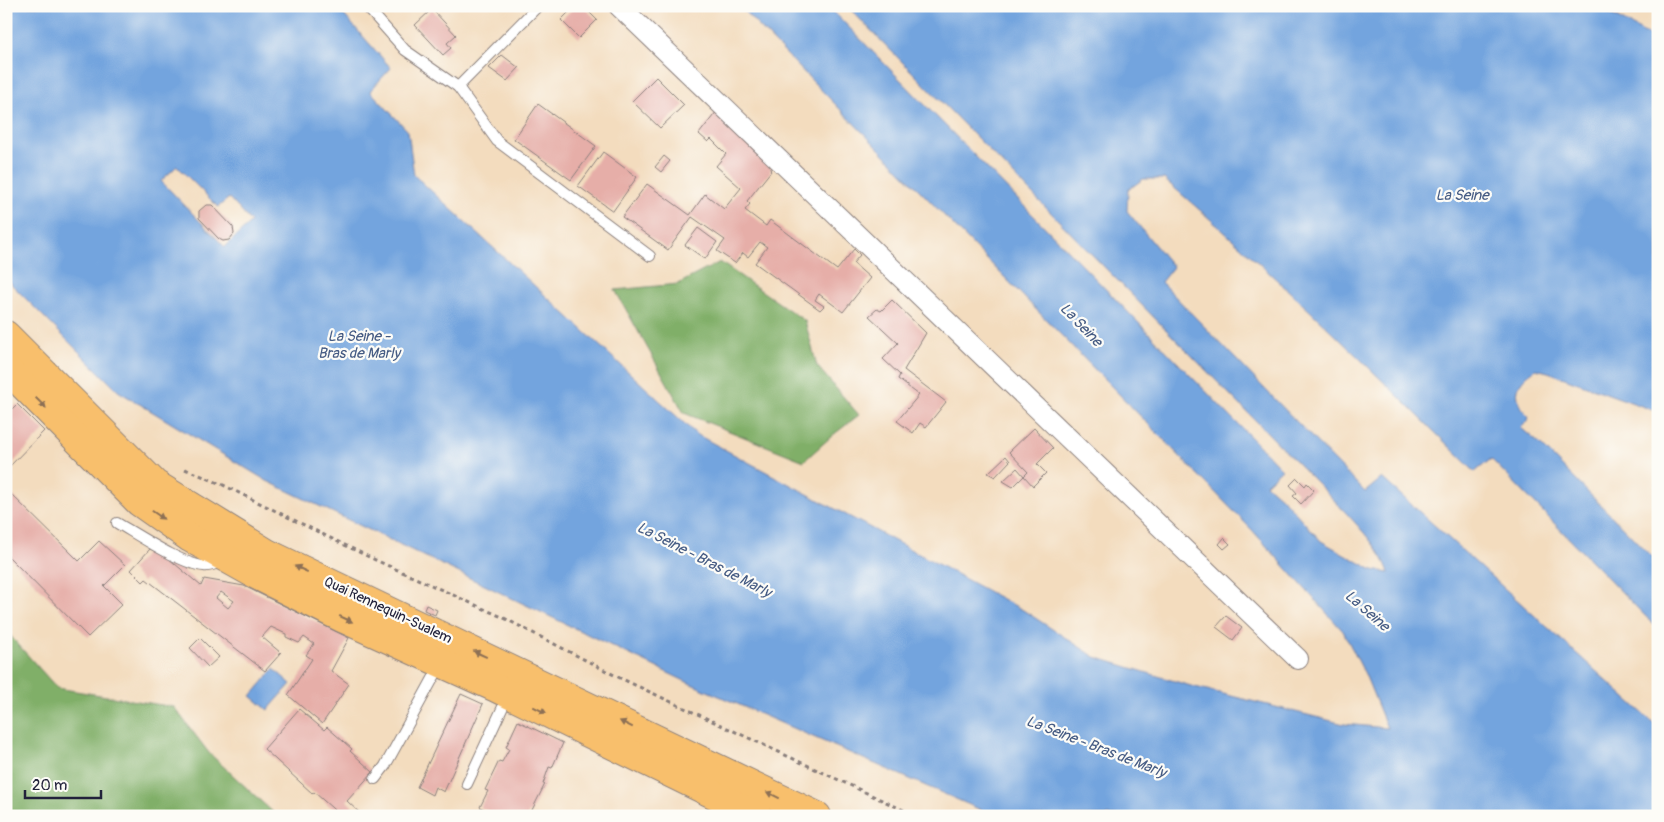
<svg xmlns="http://www.w3.org/2000/svg" width="1664" height="822" viewBox="0 0 1664 822" font-family="Pangolin,sans-serif">
	<style>
		.forest { fill: #80af68; stroke: #516852 }
		.water { fill: #73a4de; stroke: #4a638c; fill-rule: evenodd }
		.building { fill: #e6aea8; fill-rule: evenodd }
		.lines { fill: none; stroke-linecap: round; stroke-linejoin: round }
		.service-casing { stroke: #8a7f7c; stroke-width: 12 }
		.minor-casing { stroke: #8a7f7c; stroke-width: 22 }
		.primary-casing { stroke: #8a7f7c; stroke-width: 30 }
		.path { stroke: #8a7f7c; stroke-width: 3; stroke-dasharray: 4 4; stroke-linecap: butt }
		.service { stroke: #fff; stroke-width: 10 }
		.minor { stroke: #fff; stroke-width: 20 }
		.primary { stroke: #f8bf6c; stroke-width: 28 }
		.oneway { fill: #8d7054 }
		.labels { text-anchor: middle; dominant-baseline: central; stroke-width: 4.5; stroke-linejoin: round; paint-order: stroke }
		.street-label { font-size: 14px; fill: #22223b; stroke: #fdfcf7 }
		.water-label { font-size: 15px; font-style: italic; fill: #465c84; stroke: #fdfcf7 }
	</style>
	<rect width="100%" height="100%" fill="#fdfcf7"/>
	<filter id="ink" filterUnits="userSpaceOnUse"><feTurbulence type="fractalNoise" baseFrequency=".02" numOctaves="2"/><feDisplacementMap in="SourceGraphic" scale="10" xChannelSelector="R" yChannelSelector="G"/><feConvolveMatrix kernelMatrix="1 2 1 2 8 2 1 2 1" color-interpolation-filters="sRGB"/></filter>
	<filter id="wash" filterUnits="userSpaceOnUse"><feTurbulence type="fractalNoise" baseFrequency=".0096" numOctaves="4" result="noise"/><feDisplacementMap in="SourceGraphic" scale="20" xChannelSelector="R" yChannelSelector="G"/><feGaussianBlur stdDeviation="1.12" result="paint"/><feColorMatrix in="noise" values="0 0 0 0 0 0 0 0 0 0 0 0 0 0 0 0 0 1.4 0 .05"/><feComposite in="paint" operator="in"/></filter>
	<g filter="url(#wash)">
		<rect width="100%" height="100%" fill="#f3dcbe"/>
		<g class="forest">
			<path d="M720 262 805 321 817 366 859 415 833 435 804 461 684 413 615 290 678 284Z"/>
			<path d="M6 631 57 688 174 707 209 753 277 816H6Z"/>
		</g>
		<g class="water">
			<path d="M6 6H336L391 68 370 91 408 131 414 175 696 434 1023 610 1095 657 1191 686 1344 724 1387 728 1365 674 1343 631 1253 531 739 6H828L1282 469 1266 484 1284 500 1321 541 1373 570 1389 573C1383 549 1345 512 1327 493L847 6H1596L1658 40V412L1548 372 1536 369C1512 385 1513 397 1529 418L1521 428 1540 444 1658 563V629L1491 459 1475 472C1374 372 1273 272 1164 179H1143L1128 190 1127 211 1173 267 1161 282 1365 492 1382 478 1658 727V816H995L689 683 267 481 118 391 6 279ZM177 166 218 207 229 198 251 222 225 247 161 181Z"/>
			<path d="M274 669 291 684 268 710 251 696Z"/>
		</g>
		<g id="blocks">
			<g class="building">
				<path d="M575 6H583L597 20 579 38 561 20Z"/>
				<path d="M432 9 456 35 447 43 451 48 443 55 415 25Z"/>
				<path d="M502 55 519 68 507 81 489 68Z"/>
				<path d="M656 77 684 105 660 128 632 101Z"/>
				<path d="M538 104 596 146 571 180 514 139Z"/>
				<path d="M717 111 772 167 770 170 771 171 747 201 750 204 745 210 766 226 770 220 837 270 854 249 860 255 853 263 870 278 843 312 819 294 815 300 824 306 820 310 755 263 767 247 760 242 748 257 743 253 735 263 717 251 725 240 692 217 668 250 622 217 647 184 690 215 705 194 724 209 741 188 716 166 726 154 711 139 708 142 699 134Z"/>
				<path d="M603 152 637 177 613 211 578 186Z"/>
				<path d="M664 156 670 161 661 172 655 167Z"/>
				<path d="M206 205H212L233 227 234 234 229 240 223 241 219 239 199 218V211Z"/>
				<path d="M698 228 717 242 705 259 685 245Z"/>
				<path d="M892 300 926 333 904 370 946 402 926 427 920 423 913 433 897 421 919 395 898 379 900 375 883 359 898 343 869 316 877 309 881 311Z"/>
				<path d="M17 404 44 431 6 470V415Z"/>
				<path d="M1034 428 1053 448 1037 464 1046 473 1033 486 1024 476 1028 472 1009 452Z"/>
				<path d="M1006 456 1010 461 995 477 988 473Z"/>
				<path d="M1017 468 1024 476 1013 487 1003 481Z"/>
				<path d="M1297 478 1305 486 1307 483 1314 490 1301 504 1293 496 1297 493 1290 485Z"/>
				<path d="M6 489 79 561 99 541 125 565 104 586 122 604 88 637 6 554Z"/>
				<path d="M1224 538 1230 544 1224 549 1219 544Z"/>
				<path d="M150 549 168 558 201 586 204 579 244 586 349 638 331 671 349 684 322 724 288 695 312 659 306 655 314 644 304 637 299 643 286 637V634L271 627 262 637 281 653 265 671 146 579 143 582 131 570ZM221 592 234 601 228 608 216 598Z"/>
				<path d="M426 605 437 610 435 615 424 610Z"/>
				<path d="M1226 616 1242 628 1233 640 1216 627Z"/>
				<path d="M200 638 219 657 208 667 190 648Z"/>
				<path d="M461 694 483 704 444 792 435 787 432 795 417 787Z"/>
				<path d="M299 709 324 730 327 727 352 749 350 751 373 772 347 801 363 816H341L314 792 313 794 264 749Z"/>
				<path d="M518 721 563 743 552 768 549 767 543 784H545L531 812H529L527 816H497L480 807 488 791 485 790 499 761 502 762 509 749 506 747Z"/>
			</g>
		</g>
	</g>
	<g filter="url(#ink)">
		<use href="#blocks" fill-opacity="0" stroke="#8a7f7c" stroke-width="1"/>
		<g class="lines">
			<g class="service-casing">
				<g id="service">
					<path d="M366 6 405 50 458 87 497 141 650 256"/>
					<path d="M458 87 538 6"/>
					<path d="M117 523C138 535 183 565 204 566 211 567 217 563 222 560"/>
					<path d="M375 779 385 766 441 664"/>
					<path d="M467 784 508 696"/>
				</g>
			</g>
			<g class="minor-casing">
				<path id="minor" d="M619 6 1298 659"/>
			</g>
			<g class="primary-casing">
				<g id="primary">
					<path d="M6 335 155 484 267 553 817 816"/>
					<path d="M6 368 139 502 190 538 256 575 342 618 494 687 758 816"/>
				</g>
			</g>
			<g class="path">
				<path d="M185 469 221 484 371 558 502 617 620 678 916 816"/>
				<path d="M483 814 486 816"/>
			</g>
			<use href="#service" class="service"/>
			<use href="#minor" class="minor"/>
			<use href="#primary" class="primary"/>
		</g>
		<defs><path id="oneway-solid" d="M-6-.8H1V-3.2L6.5 0L1 3.2V.8H-6Z" transform="scale(1.25)"/></defs>
		<g class="oneway">
			<use href="#oneway-solid" transform="translate(41 403) rotate(45)"/>
			<use href="#oneway-solid" transform="translate(158 515) rotate(35)"/>
			<use href="#oneway-solid" transform="translate(301 569) rotate(-155)"/>
			<use href="#oneway-solid" transform="translate(346 619) rotate(25)"/>
			<use href="#oneway-solid" transform="translate(480 654) rotate(-155)"/>
			<use href="#oneway-solid" transform="translate(540 710) rotate(26)"/>
			<use href="#oneway-solid" transform="translate(626 724) rotate(-154)"/>
			<use href="#oneway-solid" transform="translate(773 795) rotate(-154)"/>
		</g>
	</g>
	<g class="labels">
		<g class="street-label">
			<text transform="translate(388 610) rotate(25)">Quai Rennequin-Sualem</text>
		</g>
		<g class="water-label">
			<text x="1462" y="195">La Seine</text>
			<text transform="translate(1081 325) rotate(46)">La Seine</text>
			<text x="359" y="336">La Seine -<tspan x="359" dy="17">Bras de Marly</tspan></text>
			<text transform="translate(704 560) rotate(27)">La Seine - Bras de Marly</text>
			<text transform="translate(1367 611) rotate(41)">La Seine</text>
			<text transform="translate(1096 747) rotate(21)">La Seine - Bras de Marly</text>
		</g>
	</g>
	<rect width="1664" height="822" fill="none" stroke="#fdfcf7" stroke-width="25"/>
	<path d="M25 790v8h76v-8" fill="none" stroke="#22223b" stroke-width="2.5"/>
	<text x="32" y="790" font-size="15" fill="#22223b" stroke="#fdfcf7" stroke-width="4" paint-order="stroke">20 m</text>
</svg>
